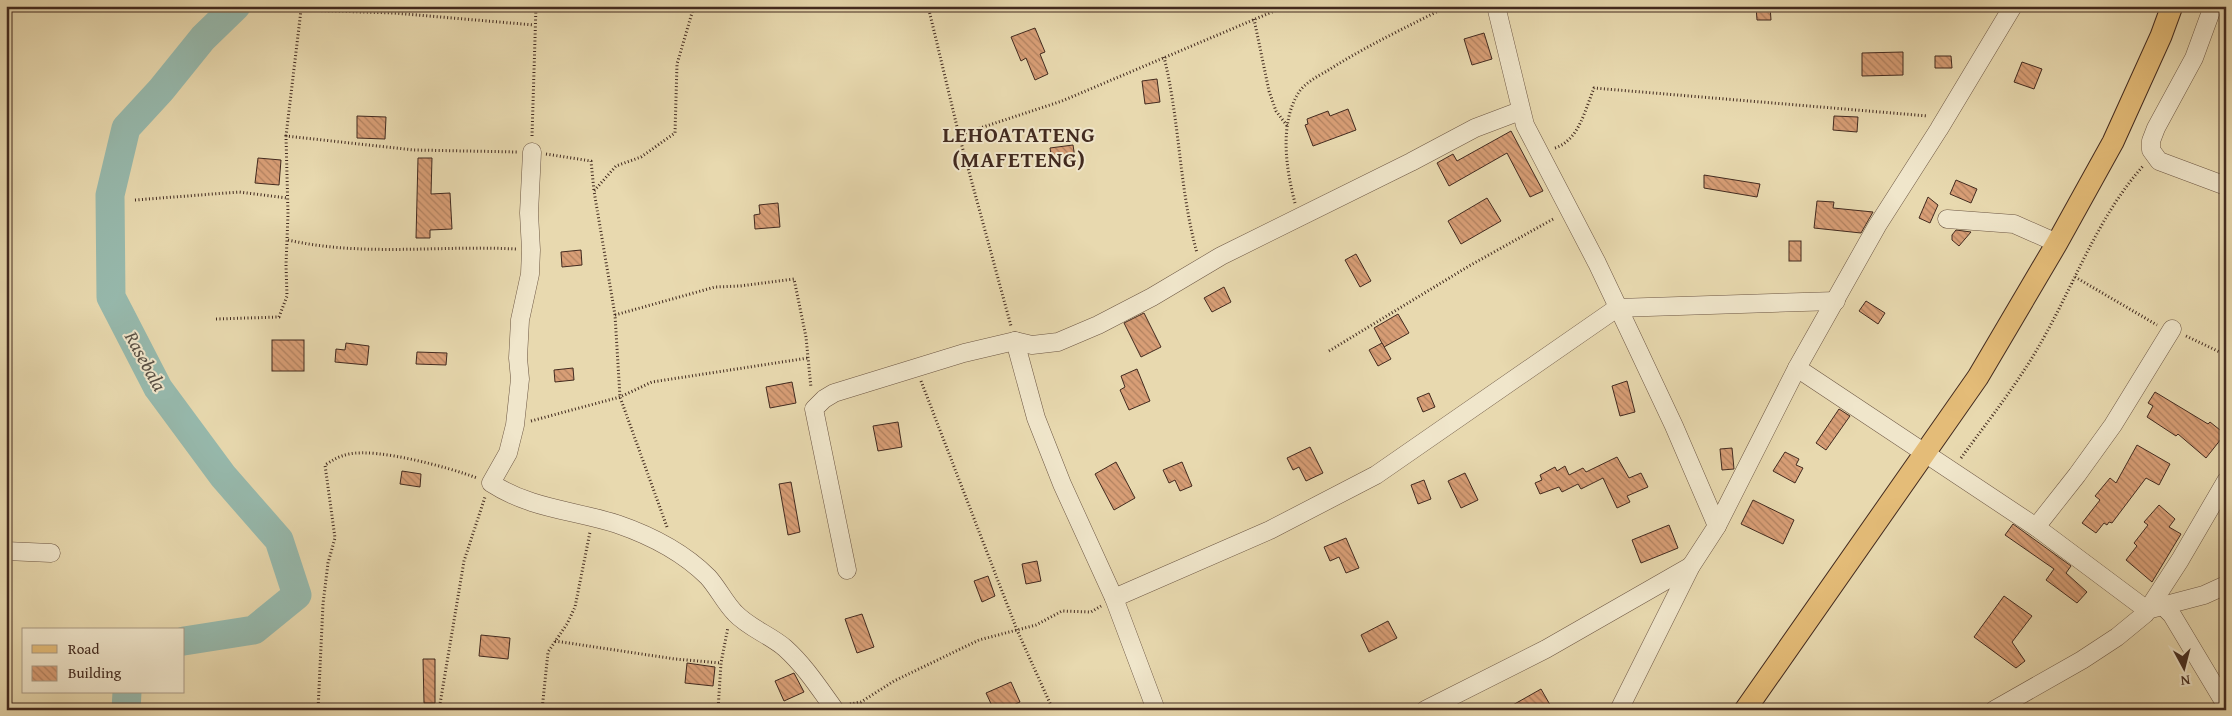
<svg xmlns="http://www.w3.org/2000/svg" width="2232" height="716" viewBox="0 0 2232 716" font-family="'Gentium Book Plus',serif">
	<style>
		.lines { fill: none; stroke-linecap: round; stroke-linejoin: round }
		.river { stroke: #97baae; stroke-width: 29 }
		.building { fill: url(#building-back-hatch); stroke: #422a1f }
		.minor-casing { stroke: #6c5643; stroke-width: 19 }
		.major-casing { stroke: #422a1f; stroke-width: 23 }
		.path { stroke: #422a1f; stroke-width: 3; stroke-dasharray: 1 2.5; stroke-linecap: butt }
		.minor { stroke: #f0e6cb; stroke-width: 18 }
		.major { stroke: #e4bc78; stroke-width: 21 }
		.labels { text-anchor: middle; dominant-baseline: central; stroke-width: 4; stroke-linejoin: round; paint-order: stroke }
		.water-label { font-size: 19px; font-style: italic; fill: #574e43; stroke: #f0e6cb }
		.district-label { font-size: 22px; font-weight: bold; letter-spacing: 1px; fill: #422a1f; stroke: #f0e6cb }
	</style>
	<defs>
		<pattern id="building-back-hatch" width="6" height="6" patternUnits="userSpaceOnUse" patternTransform="scale(1.25)"><rect width="6" height="6" fill="#d89e76"/><path d="M-1 5l2 2M0 0l6 6M5-1l2 2" fill="none" stroke="#b18160"/></pattern>
	</defs>
	<rect width="100%" height="100%" fill="#e8d9af"/>
	<filter id="stains"><feTurbulence type="fractalNoise" baseFrequency=".004" numOctaves="4"/><feColorMatrix values="0 0 0 0 .2 0 0 0 0 .09 0 0 0 0 .02 0 0 0 .5 -.17"/></filter>
	<radialGradient id="worn" r=".72"><stop offset=".6" stop-color="#630" stop-opacity="0"/><stop offset="1" stop-color="#630" stop-opacity=".3"/></radialGradient>
	<g class="lines">
		<g class="river">
			<path d="M184 641 254 630 297 595 279 540 223 476 158 388 111 297 110 195 126 128 161 90 203 38 236 6"/>
			<path d="M126 710 127 692"/>
		</g>
	</g>
	<g class="building">
		<path d="M1756 6H1770L1771 20H1757Z"/>
		<path d="M1035 28 1045 52 1040 54 1048 74 1035 80 1026 58 1021 61 1011 37Z"/>
		<path d="M1484 33 1492 59 1472 65 1464 39Z"/>
		<path d="M1903 52V75L1862 76V53Z"/>
		<path d="M1935 56H1951L1952 68H1935Z"/>
		<path d="M2022 62 2042 69 2034 89 2014 82Z"/>
		<path d="M1157 79 1160 102 1145 104 1142 81Z"/>
		<path d="M1348 109 1356 130 1313 146 1305 125 1308 124 1307 119 1328 111 1330 116Z"/>
		<path d="M357 116 386 117 385 139 357 138Z"/>
		<path d="M1834 116 1858 117 1857 132 1833 130Z"/>
		<path d="M1511 131 1543 191 1530 197 1507 153 1449 186 1437 163 1453 154 1457 161Z"/>
		<path d="M1073 145 1075 158 1052 162 1050 148Z"/>
		<path d="M258 158 281 160 279 185 255 183Z"/>
		<path d="M418 158H432L431 194 450 193 452 229 430 230V238H416Z"/>
		<path d="M1704 175 1760 184 1757 197 1704 188Z"/>
		<path d="M1956 180 1977 189 1971 203 1950 194Z"/>
		<path d="M1928 197 1938 205 1930 223 1919 218Z"/>
		<path d="M1487 198 1501 221 1461 244 1448 221Z"/>
		<path d="M1817 201 1834 202 1833 208 1873 212 1861 233 1814 228Z"/>
		<path d="M778 203 780 227 755 229 754 215 760 214 759 205Z"/>
		<path d="M1956 230 1971 232 1959 246 1952 240V235Z"/>
		<rect x="1789" y="241" width="12" height="20"/>
		<path d="M581 250 582 265 562 267 561 252Z"/>
		<path d="M1356 254 1371 281 1360 287 1345 260Z"/>
		<path d="M1224 287 1231 302 1212 312 1204 298Z"/>
		<path d="M1866 301 1885 313 1878 324 1859 311Z"/>
		<path d="M1144 313 1161 347 1141 357 1124 323Z"/>
		<path d="M1398 314 1409 333 1384 347 1374 328Z"/>
		<rect x="272" y="340" width="32" height="31"/>
		<path d="M346 343 369 346 367 365 335 362 336 349 345 350Z"/>
		<path d="M1382 343 1391 359 1378 366 1369 350Z"/>
		<path d="M417 352 447 353 446 365 416 364Z"/>
		<path d="M573 368 574 380 555 382 554 370Z"/>
		<path d="M1137 369 1150 401 1129 410 1120 390 1125 387 1121 376Z"/>
		<path d="M1627 381 1635 412 1620 416 1612 386Z"/>
		<path d="M792 382 796 403 770 408 766 387Z"/>
		<path d="M2155 392 2208 424 2210 422 2225 434 2206 458 2178 434 2176 436 2147 417 2153 406 2148 403Z"/>
		<path d="M1429 393 1435 407 1423 412 1417 398Z"/>
		<path d="M1839 409 1850 416 1826 450 1816 443Z"/>
		<path d="M898 422 902 447 878 451 873 426Z"/>
		<path d="M2137 445 2170 464 2159 485 2146 478 2112 523 2109 522 2107 525 2104 523 2096 533 2082 523 2100 500 2095 496 2110 478 2116 483Z"/>
		<path d="M1310 447 1323 473 1306 481 1299 467 1293 470 1287 458Z"/>
		<path d="M1732 448 1734 469 1722 470 1720 449Z"/>
		<path d="M1785 452 1799 459 1796 465 1803 468 1795 483 1773 471Z"/>
		<path d="M1617 457 1629 478 1641 473 1648 487 1627 496 1630 502 1617 508 1603 478 1581 489 1578 484 1562 492 1559 487 1540 494 1535 483 1542 480 1540 475 1555 467 1557 471 1565 466 1569 475 1583 468 1586 472Z"/>
		<path d="M1116 462 1135 498 1114 510 1095 474Z"/>
		<path d="M1182 462 1192 486 1180 491 1175 480 1169 483 1163 470Z"/>
		<path d="M402 471 421 474 420 487 400 484Z"/>
		<path d="M1465 473 1478 500 1461 508 1448 481Z"/>
		<path d="M1424 480 1431 499 1418 504 1411 485Z"/>
		<path d="M791 482 800 532 788 535 779 484Z"/>
		<path d="M1753 500 1794 520 1783 544 1741 524Z"/>
		<path d="M2159 505 2175 519 2169 527 2181 534 2152 582 2126 560 2137 546 2134 543 2148 525 2144 522Z"/>
		<path d="M2013 524 2071 566 2066 573 2087 592 2077 603 2046 580 2054 569 2005 535Z"/>
		<path d="M1669 525 1678 548 1641 563 1632 540Z"/>
		<path d="M1346 538 1359 568 1346 573 1339 557 1330 561 1324 547Z"/>
		<path d="M1037 561 1041 581 1026 584 1022 564Z"/>
		<path d="M988 576 995 596 982 602 974 581Z"/>
		<path d="M2004 596 2032 616 2012 642 2025 661 2016 668 1974 637Z"/>
		<path d="M862 614 874 647 857 653 845 619Z"/>
		<path d="M1388 621 1397 638 1369 652 1361 635Z"/>
		<path d="M481 635 510 638 508 659 479 656Z"/>
		<path d="M423 659H435V703H424Z"/>
		<path d="M687 663 715 667 713 686 685 683Z"/>
		<path d="M794 673 804 692 784 701 775 681Z"/>
		<path d="M1011 682 1020 702 1003 710H994L986 693Z"/>
		<path d="M1541 689 1553 710H1504Z"/>
	</g>
	<g class="lines">
		<g class="minor-casing">
			<g id="minor">
				<path d="M1496 6 1525 125 1597 263 1634 341 1674 426 1717 526 1691 566 1619 710"/>
				<path d="M2213 6 2194 58 2156 128 2151 141V150L2159 161 2226 186"/>
				<path d="M532 152 529 213 531 250 530 274 520 320 518 358 520 379 515 425 508 453 491 483C531 509 573 510 617 524 649 535 684 553 708 577 718 588 725 603 735 613 749 628 770 635 785 648 805 666 819 688 835 710"/>
				<path d="M1947 219 2014 224 2057 243"/>
				<path d="M1015 341 1036 418 1062 484 1114 598 1156 710"/>
				<path d="M1797 368 2036 527 2147 610 2204 595 2226 585"/>
				<path d="M1717 526 1797 368 1877 226 1939 129 2013 6"/>
				<path d="M2036 527 2077 475 2113 425 2172 329"/>
				<path d="M6 551 51 553"/>
				<path d="M847 570 814 409 824 399 834 393 964 353 1015 341 1032 345 1058 342 1098 325 1152 297 1221 256 1411 162 1475 128 1520 111"/>
				<path d="M1114 598 1270 530 1376 475 1617 308 1836 301"/>
				<path d="M2163 606 2172 615 2226 705"/>
				<path d="M1425 710 1546 649 1691 566"/>
				<path d="M1994 710 2082 660 2117 637 2145 614 2180 560 2226 481"/>
			</g>
		</g>
		<g class="major-casing">
			<path id="major" d="M1745 710 1978 377 2057 243 2113 142 2161 36 2172 6"/>
		</g>
		<g class="path">
			<path d="M300 6 301 10 394 13 534 25"/>
			<path d="M928 6 959 135 1011 326"/>
			<path d="M1254 19 1269 91 1276 111 1288 127"/>
			<path d="M1164 57C1180 122 1179 188 1197 253"/>
			<path d="M959 135 1062 101 1286 6"/>
			<path d="M286 136 301 10"/>
			<path d="M532 136 536 6"/>
			<path d="M1555 148C1579 140 1585 110 1594 88L1928 116"/>
			<path d="M546 154 591 161 594 191"/>
			<path d="M135 200 239 192 287 198"/>
			<path d="M1295 203C1286 169 1279 123 1299 92 1305 83 1318 76 1327 71 1366 46 1407 27 1448 6"/>
			<path d="M288 240C363 257 440 245 516 249"/>
			<path d="M2075 277 2157 325"/>
			<path d="M615 315 715 287 740 286 794 279 806 337 811 388"/>
			<path d="M216 319 279 317 287 296 286 265 288 214 286 136 414 150 518 152"/>
			<path d="M2186 336 2226 355"/>
			<path d="M1329 351 1469 266 1555 218"/>
			<path d="M921 381 1017 630 1053 710"/>
			<path d="M531 421 620 397 652 382 808 358"/>
			<path d="M1961 458C1988 421 2016 386 2039 346 2074 286 2097 217 2144 165"/>
			<path d="M667 527 620 397 615 315 594 191 616 166 641 157 675 133 677 64 694 6"/>
			<path d="M555 641 675 659 721 663"/>
			<path d="M850 704 861 702 894 681 979 640 1036 625 1062 611 1091 612 1101 606"/>
			<path d="M318 710 323 604 328 563 335 538 325 465C333 460 339 456 349 454 378 448 448 467 477 478"/>
			<path d="M439 710 464 561 485 497"/>
			<path d="M542 710 548 652 567 624 575 607 590 532"/>
			<path d="M718 710 721 663 728 627"/>
		</g>
		<use href="#minor" class="minor"/>
		<use href="#major" class="major"/>
	</g>
	<g class="labels">
		<g class="water-label">
			<text transform="translate(146 361) rotate(61)">Rasebala</text>
		</g>
		<g class="district-label">
			<text x="1019" y="134">LEHOATATENG<tspan x="1019" dy="25">(MAFETENG)</tspan></text>
		</g>
	</g>
	<rect width="2232" height="716" fill="none" stroke="#e8d9af" stroke-width="25"/>
	<rect x="8" y="8" width="2217" height="701" fill="none" stroke="#422a1f" stroke-width="2.5"/>
	<rect x="12" y="12" width="2207" height="691" fill="none" stroke="#422a1f"/>
	<rect x="22" y="628" width="162" height="65" fill="#f0e6cb" stroke="#aa9b86"/>
	<rect x="32" y="645" width="25" height="8" fill="#e4bc78" stroke="#aa9b86"/>
	<text x="68" y="654" font-size="15" fill="#422a1f">Road</text>
	<rect x="32" y="666" width="25" height="15" fill="url(#building-back-hatch)" stroke="#aa9b86"/>
	<text x="68" y="678" font-size="15" fill="#422a1f">Building</text>
	<g transform="translate(2184 668) rotate(173)" stroke="#f0e6cb" stroke-width="4" paint-order="stroke">
	<path d="M0-4L9 19L0 12L-9 19Z" fill="#422a1f"/>
	<text y="-8" font-size="14" font-weight="bold" text-anchor="middle" fill="#422a1f">N</text>
	</g>
	<rect width="100%" height="100%" filter="url(#stains)"/>
	<rect width="100%" height="100%" fill="url(#worn)"/>
</svg>
